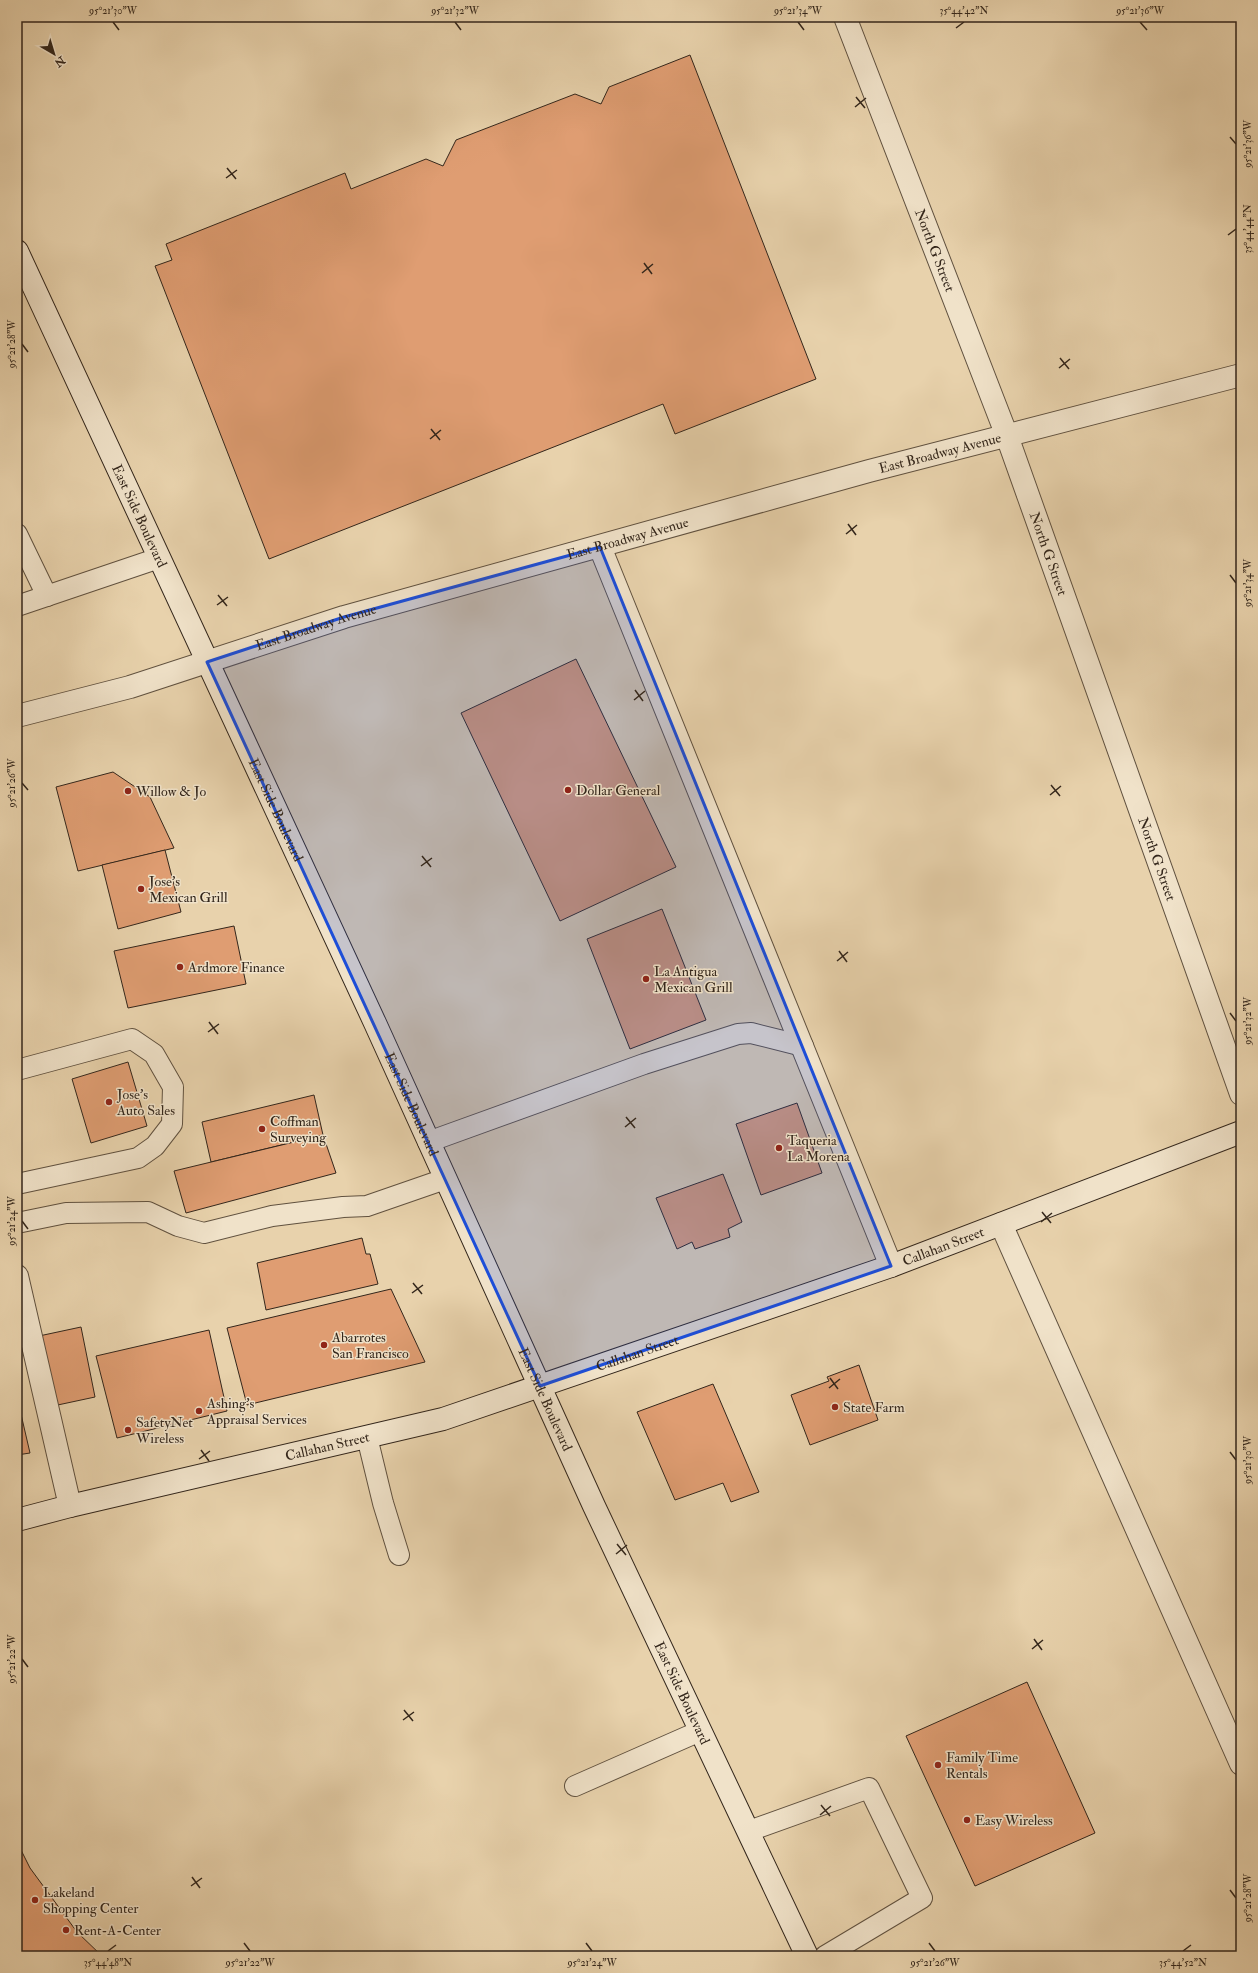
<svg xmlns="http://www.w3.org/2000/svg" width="1258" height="1973" viewBox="0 0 1258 1973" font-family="'IM FELL Double Pica',serif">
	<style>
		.building { fill: #df9d72; stroke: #33261b }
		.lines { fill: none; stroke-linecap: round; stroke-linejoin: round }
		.lane-casing { stroke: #60513f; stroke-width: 22 }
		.street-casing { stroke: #60513f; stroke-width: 24 }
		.secondary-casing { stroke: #33261b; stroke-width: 24 }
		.lane { stroke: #f0e2c9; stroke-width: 20 }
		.street { stroke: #f0e2c9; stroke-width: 22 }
		.secondary { stroke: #f0e2c9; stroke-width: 22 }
		.marked { fill: #1d4ed8; fill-opacity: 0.2; stroke: #1d4ed8; stroke-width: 3; stroke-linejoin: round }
		.ticks { fill: none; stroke: #33261b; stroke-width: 1.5 }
		.poi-dot { fill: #8f2418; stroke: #f0e2c9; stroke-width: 1.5 }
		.labels { text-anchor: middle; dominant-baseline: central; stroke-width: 3; stroke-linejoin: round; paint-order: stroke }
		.street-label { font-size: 14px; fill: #33261b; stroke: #f0e2c9 }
		.poi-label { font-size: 14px; fill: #33261b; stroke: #f0e2c9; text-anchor: start }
		.neatline { fill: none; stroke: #33261b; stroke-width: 1.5 }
		.ticks-label { font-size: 10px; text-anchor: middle; fill: #33261b }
	</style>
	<rect width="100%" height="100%" fill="#e8d2ac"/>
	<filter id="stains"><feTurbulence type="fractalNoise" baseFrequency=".005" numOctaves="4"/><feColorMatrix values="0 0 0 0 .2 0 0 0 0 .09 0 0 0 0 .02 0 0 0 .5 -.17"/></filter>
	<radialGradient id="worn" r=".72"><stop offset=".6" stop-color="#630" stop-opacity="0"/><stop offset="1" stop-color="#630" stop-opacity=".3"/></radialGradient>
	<g class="building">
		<path d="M690 55 816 379 675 434 663 404 269 559 155 266 172 260 166 244 345 173 351 189 426 159 443 166 456 140 575 94 601 104 609 87Z"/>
		<path d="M576 659 676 867 560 921 461 713Z"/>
		<path d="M113 772 150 797 174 848 78 871 56 787Z"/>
		<path d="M165 850 181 912 118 929 102 865Z"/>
		<path d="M662 909 706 1020 630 1049 587 939Z"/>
		<path d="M234 926 246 984 128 1008 114 951Z"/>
		<path d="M128 1062 147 1126 91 1143 72 1079Z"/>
		<path d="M314 1095 323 1135 211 1162 202 1122Z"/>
		<path d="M797 1103 822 1173 761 1195 736 1124Z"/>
		<path d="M323 1135 336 1173 186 1213 174 1171Z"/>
		<path d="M723 1174 742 1222 728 1229 730 1237 695 1249 692 1242 677 1249 656 1198Z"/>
		<path d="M362 1238 366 1254H370L378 1284 266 1310 257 1263Z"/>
		<path d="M391 1289 425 1362 247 1405 227 1328Z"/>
		<path d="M81 1327 95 1397 53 1406 39 1336Z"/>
		<path d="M209 1330 227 1411 117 1438 96 1356Z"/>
		<path d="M859 1365 878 1420 810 1445 791 1395 829 1381 827 1377Z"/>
		<path d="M713 1384 759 1492 731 1502 723 1483 675 1500 637 1412Z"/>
		<path d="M17 1397 30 1453 17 1455Z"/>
		<path d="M1027 1682 1095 1833 975 1886 906 1736Z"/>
		<path d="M17 1842 30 1868 77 1932 102 1956H17Z"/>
	</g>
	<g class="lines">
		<g class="lane-casing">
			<g id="lane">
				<path d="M17 534 47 596"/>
				<path d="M17 606 159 558"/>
				<path d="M17 1070 132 1039 154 1054 173 1087 172 1124 155 1146 138 1158 17 1184"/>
				<path d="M428 1142 644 1064 738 1034 751 1033 803 1046"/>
				<path d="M17 1223 66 1213 148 1212 178 1226 204 1233 272 1216 343 1207 367 1206 445 1179"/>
				<path d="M367 1437 383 1503 399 1555"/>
				<path d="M575 1786 700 1731"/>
				<path d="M749 1831 869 1788 922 1898 825 1956"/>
			</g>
		</g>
		<g class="street-casing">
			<g id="street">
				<path id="s1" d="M845 17 1007 436 1241 1094"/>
				<path d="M600 547 891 1266"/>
				<path id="s2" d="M17 716 130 687 344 617 869 471 1241 375"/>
				<path d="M1001 1224 1241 1764"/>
				<path d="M17 1276 70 1506"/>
			</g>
		</g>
		<g class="secondary-casing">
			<g id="secondary">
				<path id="s3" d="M17 251 375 1023 594 1506 807 1956"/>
				<path id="s4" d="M17 1520 70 1506 443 1419 891 1266 1241 1132"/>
			</g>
		</g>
		<use href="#lane" class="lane"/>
		<use href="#street" class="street"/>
		<use href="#secondary" class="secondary"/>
	</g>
	<path class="marked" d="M600 547 891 1266 540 1386 207 662 344 617Z"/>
	<path class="ticks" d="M113 22 119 30M455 22 461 30M798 22 804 30M1140 22 1147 30M956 28 964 22M856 97 865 108M855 107 866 98M1230 137 1236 144M227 168 236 179M226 178 237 170M1228 235 1236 229M644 263 652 274M642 273 653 264M22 344 28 352M1060 358 1069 369M1059 368 1070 359M431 429 440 440M430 439 441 430M848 524 856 535M846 534 857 525M1230 575 1236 583M218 595 227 606M217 605 228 597M635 690 643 701M634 700 645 691M22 783 28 790M1051 785 1060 796M1050 795 1061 786M422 856 431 867M421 866 432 858M839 951 847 962M837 961 848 952M1230 1013 1236 1021M209 1022 218 1034M208 1032 219 1024M626 1117 635 1128M625 1127 636 1118M1042 1212 1051 1223M22 1221 28 1229M1041 1222 1052 1213M413 1283 422 1294M412 1293 423 1285M830 1378 838 1389M829 1388 840 1379M201 1450 209 1461M1230 1452 1236 1460M199 1459 210 1451M617 1544 626 1555M616 1554 627 1545M1034 1639 1042 1650M1032 1649 1043 1640M22 1659 28 1667M404 1710 413 1721M403 1720 414 1712M821 1805 830 1816M820 1815 831 1806M192 1877 200 1888M191 1886 202 1878M1230 1890 1236 1898M244 1943 250 1951M586 1943 592 1951M929 1943 935 1951M108 1951 116 1945M1183 1951 1191 1945"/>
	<g class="poi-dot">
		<circle cx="568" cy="790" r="4"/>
		<circle cx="128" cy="791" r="4"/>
		<circle cx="141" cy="889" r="4"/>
		<circle cx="180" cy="967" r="4"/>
		<circle cx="646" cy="979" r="4"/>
		<circle cx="109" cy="1102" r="4"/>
		<circle cx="262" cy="1129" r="4"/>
		<circle cx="779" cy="1148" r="4"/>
		<circle cx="324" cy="1345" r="4"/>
		<circle cx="835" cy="1407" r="4"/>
		<circle cx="199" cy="1411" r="4"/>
		<circle cx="128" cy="1430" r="4"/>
		<circle cx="938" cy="1765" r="4"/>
		<circle cx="967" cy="1820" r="4"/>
		<circle cx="35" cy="1900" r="4"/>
		<circle cx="66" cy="1930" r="4"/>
	</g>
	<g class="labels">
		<g class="street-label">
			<text stroke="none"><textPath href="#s1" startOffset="250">North G Street</textPath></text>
			<text stroke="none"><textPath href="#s2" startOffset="960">East Broadway Avenue</textPath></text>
			<text stroke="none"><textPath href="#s3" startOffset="292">East Side Boulevard</textPath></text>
			<text stroke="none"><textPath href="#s2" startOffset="636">East Broadway Avenue</textPath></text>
			<text stroke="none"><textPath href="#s1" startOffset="574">North G Street</textPath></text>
			<text stroke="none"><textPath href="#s2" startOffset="312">East Broadway Avenue</textPath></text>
			<text stroke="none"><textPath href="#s3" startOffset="616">East Side Boulevard</textPath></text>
			<text stroke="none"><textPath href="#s1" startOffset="898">North G Street</textPath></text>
			<text stroke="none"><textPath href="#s3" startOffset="940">East Side Boulevard</textPath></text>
			<text stroke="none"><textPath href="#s4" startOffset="967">Callahan Street</textPath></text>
			<text stroke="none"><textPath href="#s4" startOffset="643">Callahan Street</textPath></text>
			<text stroke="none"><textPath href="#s3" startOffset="1264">East Side Boulevard</textPath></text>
			<text stroke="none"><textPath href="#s4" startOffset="319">Callahan Street</textPath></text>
			<text stroke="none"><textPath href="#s3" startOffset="1588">East Side Boulevard</textPath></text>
		</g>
		<g class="poi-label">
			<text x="576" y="790">Dollar General</text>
			<text x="136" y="791">Willow &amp; Jo</text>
			<text x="149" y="881">Jose's<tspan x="149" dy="16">Mexican Grill</tspan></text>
			<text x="188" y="967">Ardmore Finance</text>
			<text x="654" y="971">La Antigua<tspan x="654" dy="16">Mexican Grill</tspan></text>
			<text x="117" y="1094">Jose's<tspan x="117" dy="16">Auto Sales</tspan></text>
			<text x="270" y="1121">Coffman<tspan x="270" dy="16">Surveying</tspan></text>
			<text x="787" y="1140">Taqueria<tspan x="787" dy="16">La Morena</tspan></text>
			<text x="332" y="1337">Abarrotes<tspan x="332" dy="16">San Francisco</tspan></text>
			<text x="207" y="1403">Ashing's<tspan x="207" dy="16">Appraisal Services</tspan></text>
			<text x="843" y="1407">State Farm</text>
			<text x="136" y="1422">SafetyNet<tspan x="136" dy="16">Wireless</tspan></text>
			<text x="946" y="1757">Family Time<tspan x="946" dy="16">Rentals</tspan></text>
			<text x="975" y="1820">Easy Wireless</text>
			<text x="43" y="1892">Lakeland<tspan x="43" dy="16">Shopping Center</tspan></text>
			<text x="74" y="1930">Rent-A-Center</text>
		</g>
	</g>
	<rect width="1258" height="1973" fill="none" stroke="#e8d2ac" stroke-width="44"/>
	<g transform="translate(54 54) rotate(142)" stroke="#f0e2c9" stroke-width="3" paint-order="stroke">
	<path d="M0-3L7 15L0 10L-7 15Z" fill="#33261b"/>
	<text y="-6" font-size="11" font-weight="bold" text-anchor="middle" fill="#33261b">N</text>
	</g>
	<rect x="22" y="22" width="1214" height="1929" class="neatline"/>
	<g class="ticks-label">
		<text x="113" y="14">95°21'30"W</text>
		<text x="455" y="14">95°21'32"W</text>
		<text x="798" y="14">95°21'34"W</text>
		<text x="964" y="14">35°44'42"N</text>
		<text x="1140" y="14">95°21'36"W</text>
		<text transform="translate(1247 144) rotate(-90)" y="4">95°21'36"W</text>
		<text transform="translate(1247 229) rotate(-90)" y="4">35°44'44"N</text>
		<text transform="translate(11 344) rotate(-90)" y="4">95°21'28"W</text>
		<text transform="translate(1247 583) rotate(-90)" y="4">95°21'34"W</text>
		<text transform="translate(11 783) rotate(-90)" y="4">95°21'26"W</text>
		<text transform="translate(1247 1021) rotate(-90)" y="4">95°21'32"W</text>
		<text transform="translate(11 1221) rotate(-90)" y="4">95°21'24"W</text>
		<text transform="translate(1247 1460) rotate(-90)" y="4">95°21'30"W</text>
		<text transform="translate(11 1659) rotate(-90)" y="4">95°21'22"W</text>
		<text transform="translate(1247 1898) rotate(-90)" y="4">95°21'28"W</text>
		<text x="108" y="1966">35°44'48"N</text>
		<text x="250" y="1966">95°21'22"W</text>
		<text x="592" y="1966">95°21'24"W</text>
		<text x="935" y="1966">95°21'26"W</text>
		<text x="1183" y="1966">35°44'52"N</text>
	</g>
	<rect width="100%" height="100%" filter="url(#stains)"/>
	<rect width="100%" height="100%" fill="url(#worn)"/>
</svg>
